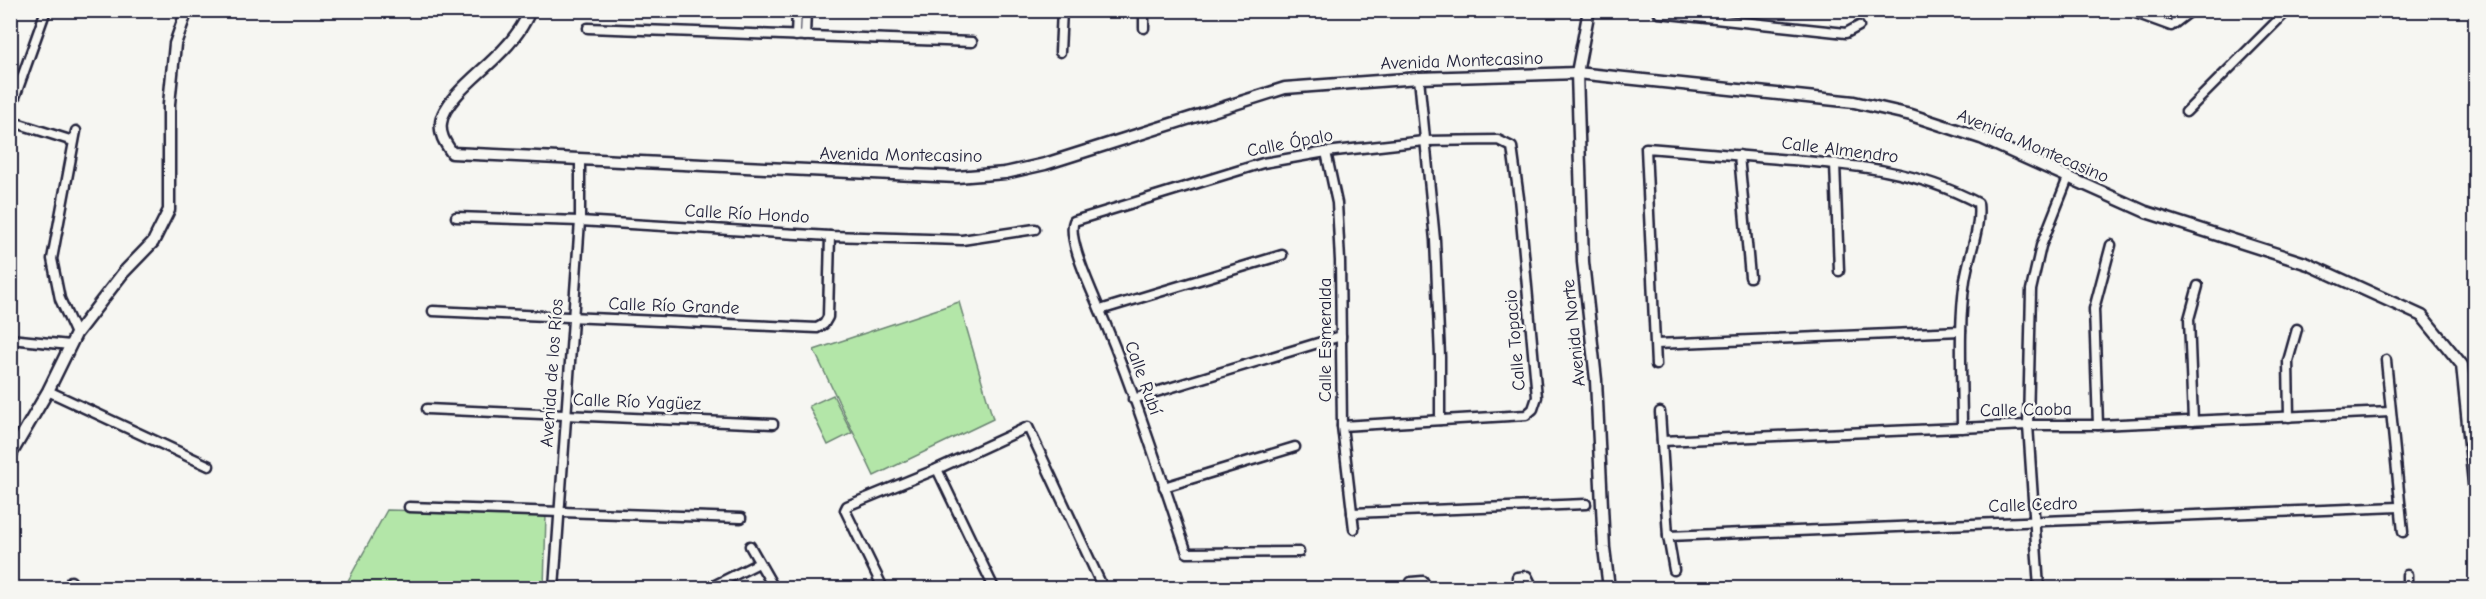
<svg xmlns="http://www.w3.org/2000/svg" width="2486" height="599" viewBox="0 0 2486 599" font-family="'Comic Neue',sans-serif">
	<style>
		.green { fill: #b3e6a8; stroke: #6a8472; stroke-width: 1.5 }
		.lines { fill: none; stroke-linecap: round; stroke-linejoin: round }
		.minor-casing { stroke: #22223b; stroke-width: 13 }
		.tertiary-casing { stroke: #22223b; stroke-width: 15 }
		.minor { stroke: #f6f6f2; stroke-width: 8 }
		.tertiary { stroke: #f6f6f2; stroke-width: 10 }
		.labels { text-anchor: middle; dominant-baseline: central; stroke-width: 5; stroke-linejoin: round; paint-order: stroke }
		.street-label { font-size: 18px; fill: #22223b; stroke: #f6f6f2 }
	</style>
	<rect width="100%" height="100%" fill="#f6f6f2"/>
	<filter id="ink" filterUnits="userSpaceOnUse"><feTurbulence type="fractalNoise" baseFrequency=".0167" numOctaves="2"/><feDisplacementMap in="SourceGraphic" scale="12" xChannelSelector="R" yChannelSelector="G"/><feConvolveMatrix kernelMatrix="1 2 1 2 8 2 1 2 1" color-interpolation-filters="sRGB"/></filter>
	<g filter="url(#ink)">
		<g class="green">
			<path d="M959 302 993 419 874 476 814 350Z"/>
			<path d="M833 395 852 433 828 445 809 406Z"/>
			<path d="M387 510 546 514 544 588H344Z"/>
		</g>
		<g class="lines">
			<g class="minor-casing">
				<g id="minor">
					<path d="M1658 10 1659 13 1846 33 1859 26"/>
					<path d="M2127 10 2171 26 2192 10"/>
					<path d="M588 28 972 42"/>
					<path d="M1144 28V10"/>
					<path d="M796 36 797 10"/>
					<path d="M805 36 806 10"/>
					<path d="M1060 52 1062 10"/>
					<path d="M1419 78 1435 240 1440 357V420"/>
					<path d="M10 111 46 10"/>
					<path d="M2186 112 2288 10"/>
					<path d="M10 121 73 141"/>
					<path d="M76 131 52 259 60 299 76 334"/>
					<path d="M1326 152 1337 203 1340 261 1342 426 1354 529"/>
					<path d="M1739 155 1750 277"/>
					<path d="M1835 163 1839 271"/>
					<path d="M456 217 580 221 830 236 962 240 1035 229"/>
					<path d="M1100 310 1282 255"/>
					<path d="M433 311 817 328 824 324 828 317 830 236"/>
					<path d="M10 339 70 345"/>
					<path d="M1656 344 1961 331"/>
					<path d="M2386 360 2403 532"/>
					<path d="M1656 365 1646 148C1690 151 1734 155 1779 159 1851 165 1912 168 1978 203 1981 230 1969 253 1965 280 1958 328 1962 379 1962 428"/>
					<path d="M48 391 209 466"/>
					<path d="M1133 399 1341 336"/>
					<path d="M427 409 773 424"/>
					<path d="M1660 412 1668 536 1674 570"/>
					<path d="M2289 417 2288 361 2297 329"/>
					<path d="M2193 421 2189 319 2198 286"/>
					<path d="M2098 425 2094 309 2111 245"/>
					<path d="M1662 441 2028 425H2098L2390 412"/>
					<path d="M937 469 994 588"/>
					<path d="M1164 487 1295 447"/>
					<path d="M409 507 741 518"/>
					<path d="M1352 513 1586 504"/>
					<path d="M1668 536 2399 507"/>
					<path d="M750 546 774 588"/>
					<path d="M1299 552 1187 553C1158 468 1131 381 1095 299 1088 282 1067 237 1074 221L1263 163 1326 152 1424 141 1498 140 1512 147 1519 198 1537 397 1533 409 1526 415 1342 426"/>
					<path d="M2407 575V588"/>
					<path d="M1517 577 1527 576 1533 588"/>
					<path d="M1411 582 1423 581 1427 588"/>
					<path d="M69 588 71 581"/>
					<path d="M554 588 580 221V159"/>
					<path d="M709 588 759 563"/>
					<path d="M883 588 845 510 847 506 937 469 1028 427 1103 588"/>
					<path d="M1306 588H1319"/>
					<path d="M2039 588 2028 425 2031 290 2041 246 2068 178"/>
				</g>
			</g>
			<g class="tertiary-casing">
				<g id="tertiary">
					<path d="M530 10C523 29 509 45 494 59 479 74 443 101 441 123 439 135 446 144 452 153L957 177 1005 173 1045 164 1285 88 1419 78 1577 73 1854 102 1911 115 1981 138 2146 212 2308 264 2422 316 2462 365 2476 503"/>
					<path d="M1589 10 1577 73 1583 262 1596 380 1604 548 1609 588"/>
					<path d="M10 456 48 391 76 334 123 273 153 242 169 210V104L175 44 187 10"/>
				</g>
			</g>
			<use href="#minor" class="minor"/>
			<use href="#tertiary" class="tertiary"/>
		</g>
	</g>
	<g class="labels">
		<g class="street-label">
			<text transform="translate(1462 61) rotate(-2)">Avenida Montecasino</text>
			<text transform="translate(1290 143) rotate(-11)">Calle Ópalo</text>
			<text transform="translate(2033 146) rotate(23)">Avenida Montecasino</text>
			<text transform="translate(1840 150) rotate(7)">Calle Almendro</text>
			<text transform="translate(901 155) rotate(1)">Avenida Montecasino</text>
			<text transform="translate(747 214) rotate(3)">Calle Río Hondo</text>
			<text transform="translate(674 306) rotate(2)">Calle Río Grande</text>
			<text transform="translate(1574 333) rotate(-96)">Avenida Norte</text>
			<text transform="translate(1325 340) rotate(-90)">Calle Esmeralda</text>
			<text transform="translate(1515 340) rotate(-95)">Calle Topacio</text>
			<text transform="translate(552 373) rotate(-86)">Avenida de los Ríos</text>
			<text transform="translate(1143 378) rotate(70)">Calle Rubí</text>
			<text transform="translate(637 402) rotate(2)">Calle Río Yagüez</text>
			<text transform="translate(2026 410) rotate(-1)">Calle Caoba</text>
			<text transform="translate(2033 505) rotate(-2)">Calle Cedro</text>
		</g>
	</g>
	<rect width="2486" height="599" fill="none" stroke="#f6f6f2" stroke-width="36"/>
	<rect x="18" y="18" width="2450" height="563" fill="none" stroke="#22223b" stroke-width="2" filter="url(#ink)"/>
</svg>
